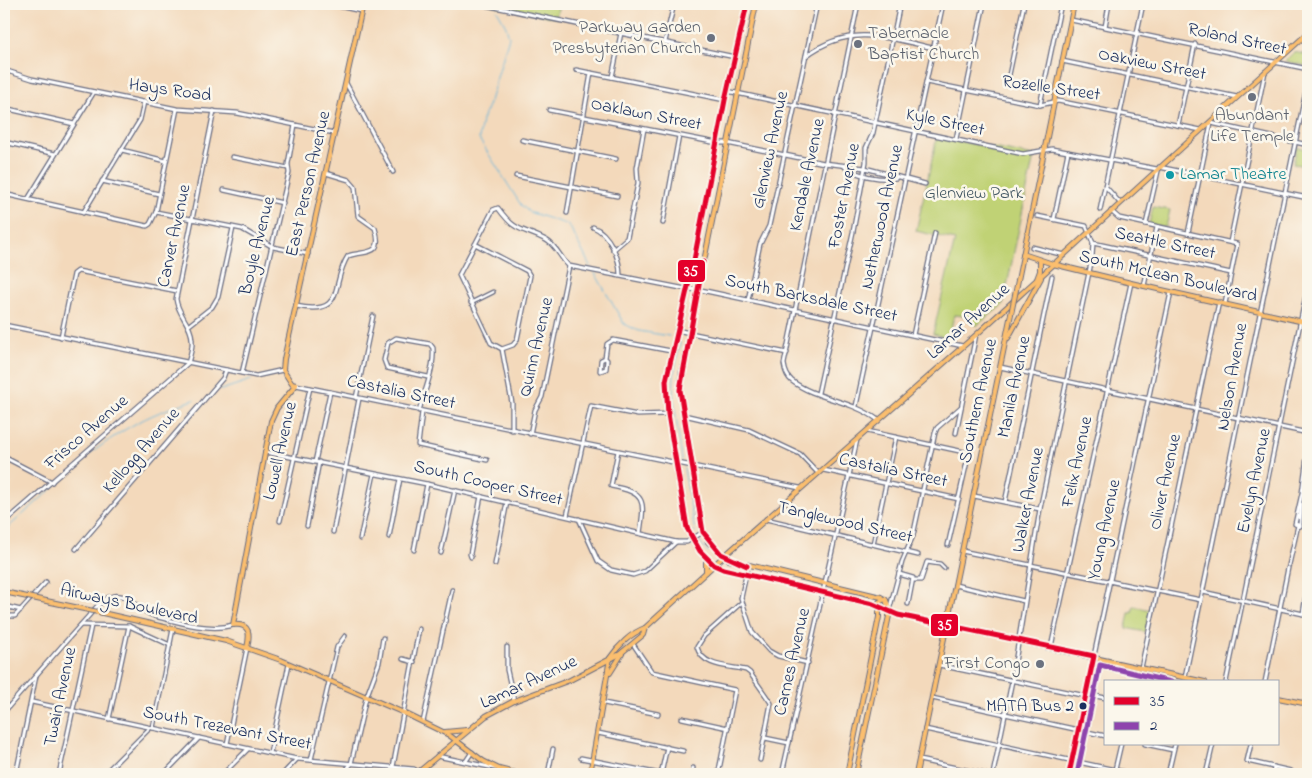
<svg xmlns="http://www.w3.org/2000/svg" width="1312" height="778" viewBox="0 0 1312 778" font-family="'Indie Flower',sans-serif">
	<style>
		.green { fill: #c0d275; stroke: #6e806a }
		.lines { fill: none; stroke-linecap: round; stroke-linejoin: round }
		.stream { stroke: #5fb4db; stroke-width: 1 }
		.minor-casing { stroke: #676a7f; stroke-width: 5.5 }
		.major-casing { stroke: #676a7f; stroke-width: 6 }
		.minor { stroke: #fff; stroke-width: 3 }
		.major { stroke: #fbbe6e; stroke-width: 4 }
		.major-bridge-casing { stroke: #676a7f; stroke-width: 6; stroke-linecap: butt }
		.major-bridge { stroke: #fbbe6e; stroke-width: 4 }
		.bus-1-casing { stroke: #fbf7ec; stroke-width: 9 }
		.bus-2-casing { stroke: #fbf7ec; stroke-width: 9 }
		.bus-1 { stroke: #e4002b; stroke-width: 5 }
		.bus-2 { stroke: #8e44ad; stroke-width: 5 }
		.worship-dot { fill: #6b7280; stroke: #fbf7ec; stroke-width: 2 }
		.culture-dot { fill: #0f9aa8; stroke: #fbf7ec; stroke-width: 2 }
		.bus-dot { fill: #1b2f5e; stroke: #fbf7ec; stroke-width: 2 }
		.labels { text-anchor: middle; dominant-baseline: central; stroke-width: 5; stroke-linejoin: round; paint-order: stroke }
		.bus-label { font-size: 17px; fill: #1b2f5e; stroke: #fbf7ec; text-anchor: end }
		.worship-label { font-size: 18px; fill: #5b616d; stroke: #fbf7ec; text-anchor: end }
		.street-label { font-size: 18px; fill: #1b2f5e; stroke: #fbf7ec }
		.culture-label { font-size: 18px; fill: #0d838f; stroke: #fbf7ec; text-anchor: start }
		.park-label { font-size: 18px; fill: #445864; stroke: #fbf7ec }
		.line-badge { stroke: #fbf7ec; stroke-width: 2 }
		.badge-label { font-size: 14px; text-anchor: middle; font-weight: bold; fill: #fff }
	</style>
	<rect width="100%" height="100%" fill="#fbf7ec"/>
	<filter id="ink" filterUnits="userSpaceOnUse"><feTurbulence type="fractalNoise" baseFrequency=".02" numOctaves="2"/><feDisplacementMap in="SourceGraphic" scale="10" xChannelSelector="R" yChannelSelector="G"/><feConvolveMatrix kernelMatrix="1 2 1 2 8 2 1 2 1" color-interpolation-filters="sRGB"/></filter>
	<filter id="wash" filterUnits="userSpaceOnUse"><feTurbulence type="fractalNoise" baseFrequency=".0096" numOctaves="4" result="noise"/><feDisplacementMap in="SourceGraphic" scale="20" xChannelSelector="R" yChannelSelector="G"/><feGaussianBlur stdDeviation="1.12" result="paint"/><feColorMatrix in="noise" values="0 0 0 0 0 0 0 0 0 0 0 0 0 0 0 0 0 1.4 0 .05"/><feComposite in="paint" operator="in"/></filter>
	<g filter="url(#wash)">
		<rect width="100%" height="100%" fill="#f3d9bb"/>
		<g class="green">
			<path d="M487 4H559L556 18Z"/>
			<path d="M1294 52 1308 55 1307 66 1285 61Z"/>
			<path d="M937 137 1034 156 1003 305 976 326 965 316 954 315 949 338 933 334 955 240 916 231Z"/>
			<path d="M1297 147 1308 149V166L1293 164Z"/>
			<path d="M1153 207 1170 210 1166 227 1149 224Z"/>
			<path d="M1134 606 1150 610 1145 632 1126 628 1129 613H1132Z"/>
		</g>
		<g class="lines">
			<g class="stream">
				<path d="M497 10 506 26 509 37 490 101 482 120 479 139 521 205 529 212 569 225 590 266"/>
				<path d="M595 273 624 324 639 331 669 336"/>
				<path d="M677 338 680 343 674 373 673 395 682 460"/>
				<path d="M221 390 251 380"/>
				<path d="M90 454C128 425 150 414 194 400"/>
				<path d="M684 468 695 532"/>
				<path d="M4 531 56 485"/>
				<path d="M697 538 708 553"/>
			</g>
		</g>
	</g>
	<g filter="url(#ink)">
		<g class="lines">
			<g class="minor-casing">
				<g id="minor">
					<path d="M329 4 361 11"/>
					<path d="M480 4 735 57"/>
					<path d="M858 4 784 364C785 371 787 377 792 381 817 400 852 400 878 420"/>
					<path d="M1306 4H1308"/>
					<path d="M1071 20 1308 69"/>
					<path d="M1105 27 1109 4"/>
					<path d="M665 42 674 4"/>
					<path d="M806 56C849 24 886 37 933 48"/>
					<path d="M1062 61 1237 97"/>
					<path d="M4 70 32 79 177 109 237 113 334 133"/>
					<path d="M576 70 725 100"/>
					<path d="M1009 75 1024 4"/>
					<path d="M612 77 621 33"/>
					<path d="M926 82 1040 105 1058 101 1201 130"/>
					<path d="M346 83 393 172"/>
					<path d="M727 91 1023 154 1052 149 1157 169"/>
					<path d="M1040 105 1061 4"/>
					<path d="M4 108 74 124"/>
					<path d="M549 110 717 143H727L824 163 865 168 925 184"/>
					<path d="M1211 123 1308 145"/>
					<path d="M1178 125 1195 44"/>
					<path d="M956 139 984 4"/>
					<path d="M522 140 616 159"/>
					<path d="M4 142 55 154"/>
					<path d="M122 150 166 161"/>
					<path d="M232 157 288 168"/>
					<path d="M845 167C857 176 881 180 896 178"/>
					<path d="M516 176 617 196"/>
					<path d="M102 181 159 194"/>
					<path d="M1105 186 1120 203"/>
					<path d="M224 190 283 203"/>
					<path d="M4 194 147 226 150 224 156 212 177 109"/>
					<path d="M28 199 94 92"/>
					<path d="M4 204 6 195"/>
					<path d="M1100 210 1143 4"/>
					<path d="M1111 211 1119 218 1237 244 1225 304"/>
					<path d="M156 212 242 229 273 247 308 254"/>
					<path d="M83 213 140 120 144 102"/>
					<path d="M567 213 591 73"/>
					<path d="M1054 219 1068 152"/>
					<path d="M663 223 679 136"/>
					<path d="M1146 224 1159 167 1308 198"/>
					<path d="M593 227C609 233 620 258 620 275"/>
					<path d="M1188 233 1211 123"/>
					<path d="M1230 242 1265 72"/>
					<path d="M1093 243 1231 273"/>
					<path d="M475 244 527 271 530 276 517 340 513 345 502 349 491 343 459 275 493 210 498 208C517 234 521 227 546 240 557 246 560 258 569 266L686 289 701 290 963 346"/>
					<path d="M1032 247 1064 255"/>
					<path d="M613 250 627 238 638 183 637 168 644 129"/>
					<path d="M1144 286 1157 227"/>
					<path d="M748 300 760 244 769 226 817 4"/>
					<path d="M471 303 493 292"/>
					<path d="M296 306C347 317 330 283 348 256 363 250 385 258 375 228L358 216 355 187 349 180 326 173"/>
					<path d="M4 325 256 376 283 370"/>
					<path d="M188 326 212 307 218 297 233 228"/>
					<path d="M676 330 787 353"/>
					<path d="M913 335 935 233"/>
					<path d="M61 337 74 274 78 271 177 291"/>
					<path d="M502 349 512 403V430"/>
					<path d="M605 358 607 360 606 369 600 371 601 360 605 358 607 344 613 340 671 351"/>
					<path d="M1000 367 1308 433"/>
					<path d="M242 373 289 173 288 164 295 125"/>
					<path d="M296 385 800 488"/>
					<path d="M818 393 853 232 866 162V148L873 133 900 4"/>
					<path d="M356 398 373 316"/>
					<path d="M856 406 943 4"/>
					<path d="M419 411C424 392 435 368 433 348L430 344 396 338 388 343 384 360 387 368 428 377"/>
					<path d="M422 412 418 445 487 460"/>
					<path d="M684 415 749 430 800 454 818 473"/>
					<path d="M867 431 969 453 948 545"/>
					<path d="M956 433 976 335"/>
					<path d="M530 434 535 410 542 397 569 266"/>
					<path d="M618 451 611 486C646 493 645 500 640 533"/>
					<path d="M265 452 427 484 676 542H687L703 532"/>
					<path d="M4 457 52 482"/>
					<path d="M315 462 330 392"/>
					<path d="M823 470 959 499"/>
					<path d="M974 496 1040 509"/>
					<path d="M1005 502 1052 276"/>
					<path d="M567 516 591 406 638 415 668 414"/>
					<path d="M579 519 598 561 611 570 633 575 645 571 676 542"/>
					<path d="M766 519 918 555"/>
					<path d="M280 521 310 388"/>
					<path d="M4 523 188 363C190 356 193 347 192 340 192 325 178 315 176 299L214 111"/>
					<path d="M307 526 319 462"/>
					<path d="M1300 526 1295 524 1302 493 1308 449"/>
					<path d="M1300 526 1301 504"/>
					<path d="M333 532 359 399"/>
					<path d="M389 537 400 479"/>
					<path d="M360 539 374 474"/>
					<path d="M873 544 896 437"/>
					<path d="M76 549 223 378 226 370"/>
					<path d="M414 550 427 484"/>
					<path d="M962 551 1201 600"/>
					<path d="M441 553 455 490"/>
					<path d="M471 557 470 554 481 496"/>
					<path d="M495 564 507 502"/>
					<path d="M1289 565 1298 525"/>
					<path d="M748 566 741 598 752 632 769 651 778 656 808 663"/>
					<path d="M899 574 913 578 908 604"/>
					<path d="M913 580H921L927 562 940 564 944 568"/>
					<path d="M955 585 1024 601"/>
					<path d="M1203 592 1308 615"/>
					<path d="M741 603 704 636 697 647C702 667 729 666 746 670L750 673 771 703 760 760"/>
					<path d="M4 606 21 610"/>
					<path d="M890 607 902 562 913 536 935 433 937 428 961 407"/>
					<path d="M1303 614 1308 582"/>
					<path d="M4 616H15L46 582"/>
					<path d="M81 625 129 626 170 645"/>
					<path d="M633 644 652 672 735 690 719 770 720 774"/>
					<path d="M507 647V670L514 701"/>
					<path d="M1051 647 1131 283"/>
					<path d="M403 659 414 662"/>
					<path d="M939 665 1086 696 1090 695 1106 698"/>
					<path d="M1141 668 1219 302"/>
					<path d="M1185 677 1308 81"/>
					<path d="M1226 682 1308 285"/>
					<path d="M1265 682 1288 568"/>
					<path d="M932 698 1106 736"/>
					<path d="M32 702 297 759 414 769 422 774"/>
					<path d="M604 703 658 714"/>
					<path d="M4 712C31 681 58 650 85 620 92 613 100 600 110 597 127 590 139 611 154 616 177 622 210 632 233 625"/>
					<path d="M682 718 728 728"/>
					<path d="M109 719 129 626"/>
					<path d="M423 722 452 590"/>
					<path d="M153 728 173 629"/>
					<path d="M925 729 1134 774"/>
					<path d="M598 733 683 751"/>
					<path d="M765 738 789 743"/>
					<path d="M227 744 247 648"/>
					<path d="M1145 744 1173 750"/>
					<path d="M1251 744 1247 761 1291 771"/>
					<path d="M270 753 289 664"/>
					<path d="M437 756 499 769 498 774"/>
					<path d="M581 758 661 774"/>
					<path d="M311 760 337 647 345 636"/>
					<path d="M919 760 985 774"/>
					<path d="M466 761 472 752"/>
					<path d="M393 767 419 629"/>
					<path d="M16 774 36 676"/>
					<path d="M59 774 91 626"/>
					<path d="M104 774 150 728"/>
					<path d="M164 774 199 738"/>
					<path d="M223 774 248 749"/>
					<path d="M283 774 297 759"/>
					<path d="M343 774 351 764 366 698 379 663 383 638"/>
					<path d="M548 774 553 749"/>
					<path d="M661 774 667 747"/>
					<path d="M692 774 693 768"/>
					<path d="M782 774 857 440"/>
					<path d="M805 774V773"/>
					<path d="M993 774 1012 681 1040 509 1092 258 1093 243 1086 226 1037 216"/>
					<path d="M1069 774 1171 292"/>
					<path d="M1114 774 1121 744"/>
					<path d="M1168 774 1175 744"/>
					<path d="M1206 774 1213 744"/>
					<path d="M1273 774 1274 767"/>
				</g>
			</g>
			<g class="major-casing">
				<g id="major">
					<path d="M747 4 725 100 694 260 666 381 668 414 687 528 700 551 714 565 723 569 873 604 898 615 1205 682"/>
					<path d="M756 4 681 375 680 390 699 517 708 542 729 560 881 597 886 600 890 611 856 774"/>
					<path d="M4 10 5 4"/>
					<path d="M1023 254 1053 264 1131 283 1308 323"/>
					<path d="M1037 279 1040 271V260"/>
					<path d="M1016 290 1074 4"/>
					<path d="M1008 338 1041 278"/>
					<path d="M706 557V572"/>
					<path d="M98 612 226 641 281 660 404 713 449 735 483 761 499 769 520 774"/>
					<path d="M247 648C250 635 251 623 233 625L271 421 277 408 296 385 292 384 283 370 284 359 363 4"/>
					<path d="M610 673 622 654"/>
					<path d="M1278 698 1308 704"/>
					<path d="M445 732 467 730"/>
					<path d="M416 774 486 716 514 701 570 680 620 654 643 635 645 628"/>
					<path d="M590 774 610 658C618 646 631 633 645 628L714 565 976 335 1308 33"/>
					<path d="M847 774 879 617V602L885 599"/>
					<path d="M916 774 1011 314"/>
				</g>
			</g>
			<use href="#minor" class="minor"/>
			<use href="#major" class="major"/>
			<g class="major-bridge-casing">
				<g id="major-bridge">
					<path d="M1011 314 1016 290"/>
					<path d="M4 592 98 612"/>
				</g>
			</g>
			<use href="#major-bridge" class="major-bridge"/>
			<g class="bus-1-casing">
				<g id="bus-1">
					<path d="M747 4 725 100 694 260 666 381 668 414 687 528 700 551 714 565 723 569 873 604 898 615 1094 656 1069 774"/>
					<path d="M703 262 680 390 703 532 721 554 747 566"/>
				</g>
			</g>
			<g class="bus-2-casing">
				<path id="bus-2" d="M1077 774 1100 665 1171 682"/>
			</g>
			<use href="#bus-1" class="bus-1"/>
			<use href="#bus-2" class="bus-2"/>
		</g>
	</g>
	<g class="worship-dot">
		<circle cx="711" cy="38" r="5"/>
		<circle cx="858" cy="44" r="5"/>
		<circle cx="1252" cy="97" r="5"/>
		<circle cx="1040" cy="664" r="5"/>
	</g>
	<circle class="culture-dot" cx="1170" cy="175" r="5"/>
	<circle class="bus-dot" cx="1083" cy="706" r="4.5"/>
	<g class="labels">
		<g class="bus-label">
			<text x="1074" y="706">MATA Bus 2</text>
		</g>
		<g class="worship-label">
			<text x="701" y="28">Parkway Garden<tspan x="701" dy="21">Presbyterian Church</tspan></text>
			<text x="868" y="34" text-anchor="start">Tabernacle<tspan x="868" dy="21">Baptist Church</tspan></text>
			<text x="1252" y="116" text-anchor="middle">Abundant<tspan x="1252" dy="21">Life Temple</tspan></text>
			<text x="1030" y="664">First Congo</text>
		</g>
		<g class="street-label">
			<text transform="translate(1237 40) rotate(12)">Roland Street</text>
			<text transform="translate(1152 65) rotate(11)">Oakview Street</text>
			<text transform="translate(1051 89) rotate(8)">Rozelle Street</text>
			<text transform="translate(170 91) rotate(8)">Hays Road</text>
			<text transform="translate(646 115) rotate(11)">Oaklawn Street</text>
			<text transform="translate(945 123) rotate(12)">Kyle Street</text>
			<text transform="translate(771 150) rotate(-78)">Glenview Avenue</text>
			<text transform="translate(808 175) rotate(-78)">Kendale Avenue</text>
			<text transform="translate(309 184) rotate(-77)">East Person Avenue</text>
			<text transform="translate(845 196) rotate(-79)">Foster Avenue</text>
			<text transform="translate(883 217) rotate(-78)">Netherwood Avenue</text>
			<text transform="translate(175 236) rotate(-78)">Carver Avenue</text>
			<text transform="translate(1165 244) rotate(12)">Seattle Street</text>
			<text transform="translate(258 246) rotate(-76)">Boyle Avenue</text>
			<text transform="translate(1168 277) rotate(13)">South McLean Boulevard</text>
			<text transform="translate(811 299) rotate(12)">South Barksdale Street</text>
			<text transform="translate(969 322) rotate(-42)">Lamar Avenue</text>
			<text transform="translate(537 347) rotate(-77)">Quinn Avenue</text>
			<text transform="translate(1233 377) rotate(-80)">Nelson Avenue</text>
			<text transform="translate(1015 387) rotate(-78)">Manila Avenue</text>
			<text transform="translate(401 393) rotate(12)">Castalia Street</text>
			<text transform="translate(979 401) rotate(-78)">Southern Avenue</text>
			<text transform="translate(87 433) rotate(-41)">Frisco Avenue</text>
			<text transform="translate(142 451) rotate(-49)">Kellogg Avenue</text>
			<text transform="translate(281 451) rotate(-77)">Lowell Avenue</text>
			<text transform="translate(1078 462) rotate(-78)">Felix Avenue</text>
			<text transform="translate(893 471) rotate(12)">Castalia Street</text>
			<text transform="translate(1255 481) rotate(-78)">Evelyn Avenue</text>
			<text transform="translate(1166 482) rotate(-78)">Oliver Avenue</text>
			<text transform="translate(488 484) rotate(13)">South Cooper Street</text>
			<text transform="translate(1029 500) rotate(-79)">Walker Avenue</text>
			<text transform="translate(845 523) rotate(13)">Tanglewood Street</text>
			<text transform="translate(1105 530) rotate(-78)">Young Avenue</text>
			<text transform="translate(129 605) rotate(12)">Airways Boulevard</text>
			<text transform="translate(793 662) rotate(-77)">Carnes Avenue</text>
			<text transform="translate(529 683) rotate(-25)">Lamar Avenue</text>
			<text transform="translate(61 697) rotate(-78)">Twain Avenue</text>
			<text transform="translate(227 729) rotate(11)">South Trezevant Street</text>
		</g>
		<g class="culture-label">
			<text x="1180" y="175">Lamar Theatre</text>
		</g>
		<g class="park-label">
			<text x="974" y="194">Glenview Park</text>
		</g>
	</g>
	<g class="line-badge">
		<rect x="677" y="259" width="29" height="24" rx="5" fill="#e4002b"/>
		<rect x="930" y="613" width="29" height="24" rx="5" fill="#e4002b"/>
	</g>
	<g class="badge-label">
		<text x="691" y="276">35</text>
		<text x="945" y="630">35</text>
	</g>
	<rect width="1312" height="778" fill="none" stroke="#fbf7ec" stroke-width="20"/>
	<rect x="1104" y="680" width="175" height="65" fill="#fbf7ec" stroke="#a1a7b3"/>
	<rect x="1114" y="697" width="25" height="8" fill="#e4002b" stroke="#a1a7b3"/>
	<text x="1150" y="706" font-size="15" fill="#1b2f5e">35</text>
	<rect x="1114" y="722" width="25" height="8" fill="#8e44ad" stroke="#a1a7b3"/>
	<text x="1150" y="730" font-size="15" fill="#1b2f5e">2</text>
</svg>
